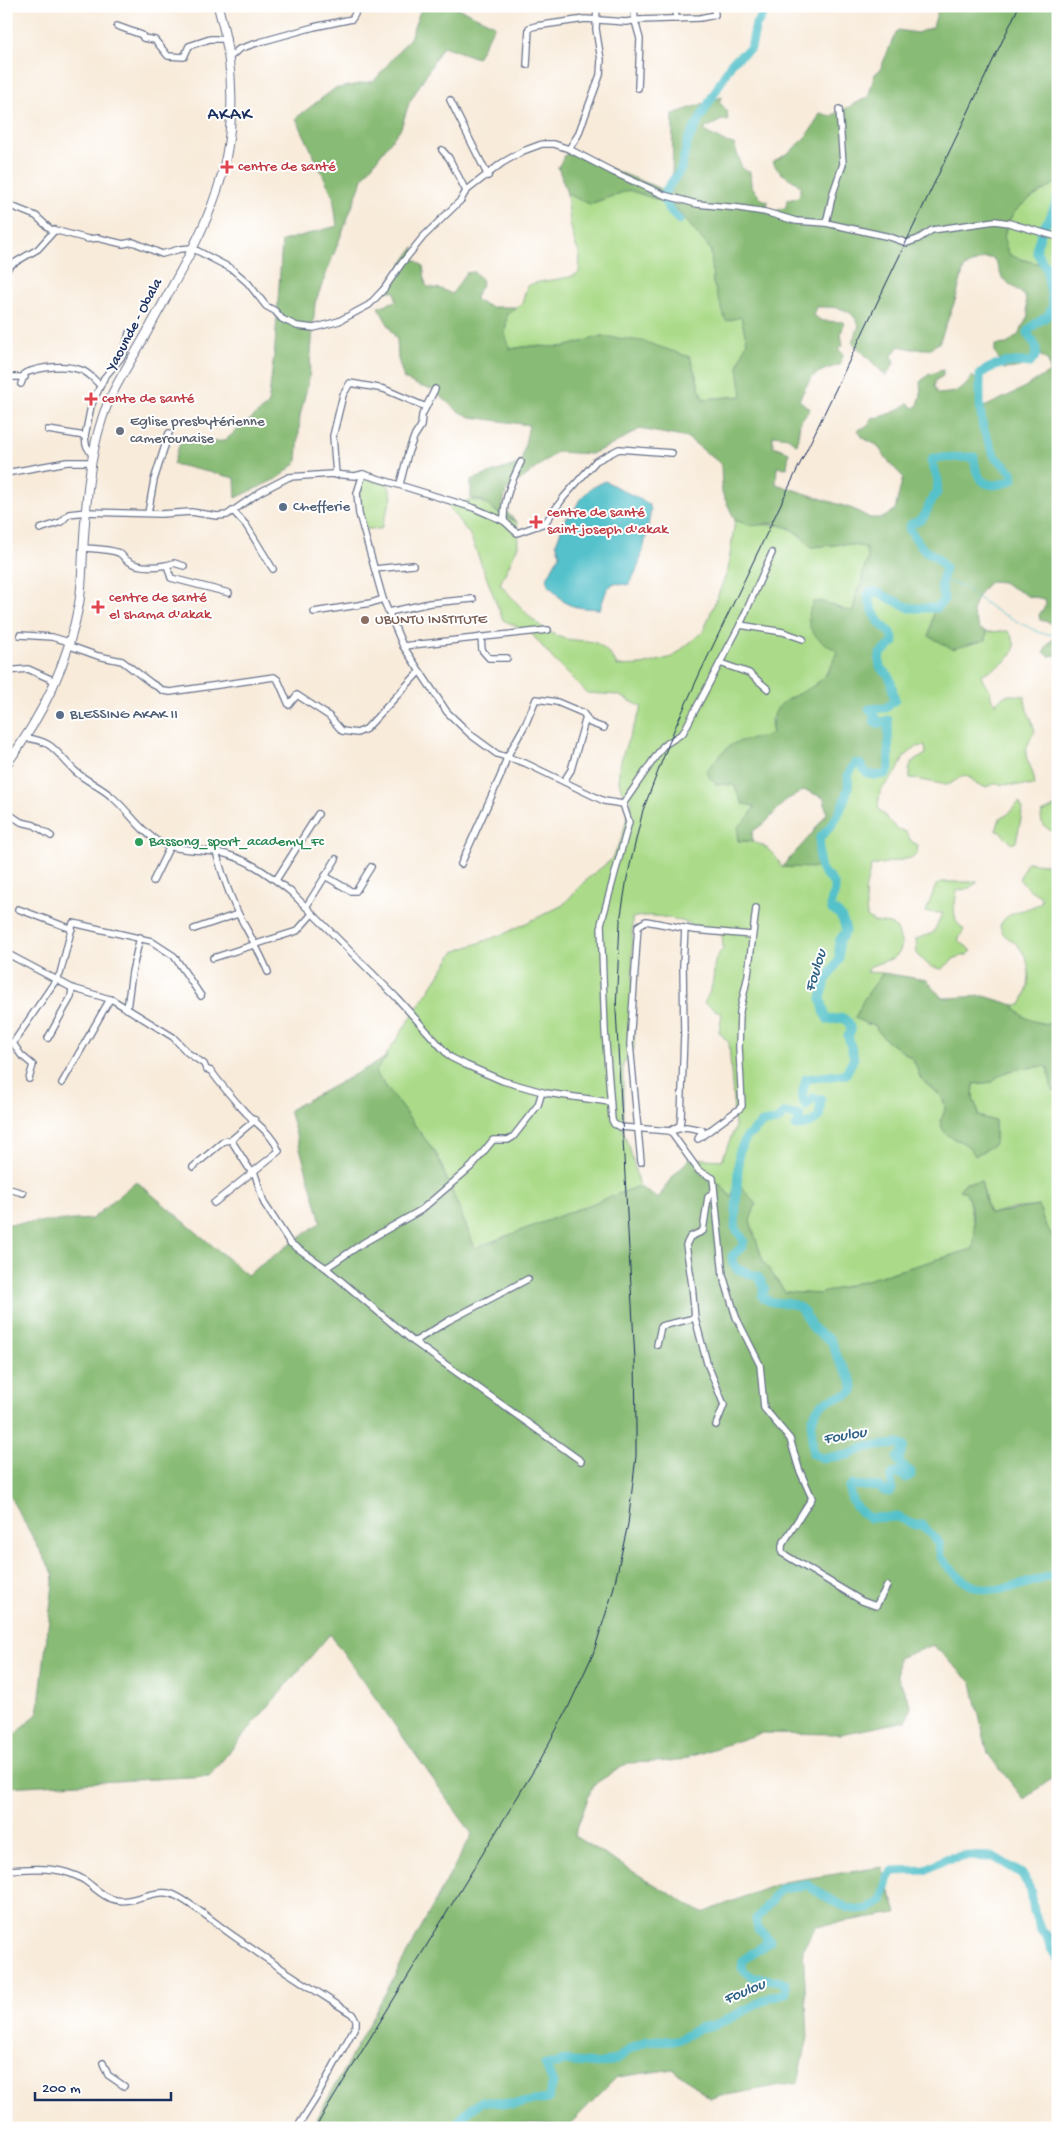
<svg xmlns="http://www.w3.org/2000/svg" width="1064" height="2134" viewBox="0 0 1064 2134" font-family="'Gochi Hand',sans-serif">
	<style>
		.green { fill: #abdb89; stroke: #638574 }
		.forest { fill: #88bb75; stroke: #52756a; fill-rule: evenodd }
		.water { fill: #54c1ca; stroke: #387894 }
		.lines { fill: none; stroke-linecap: round; stroke-linejoin: round }
		.stream { stroke: #54c1ca; stroke-width: 1 }
		.river { stroke: #54c1ca; stroke-width: 9 }
		.minor-casing { stroke: #687189; stroke-width: 8 }
		.highway-casing { stroke: #687189; stroke-width: 10 }
		.minor { stroke: #fff; stroke-width: 5.5 }
		.highway { stroke: #fff; stroke-width: 8 }
		.rail { stroke: #1b2f5e; stroke-width: 1 }
		.health-dot { fill: #e0444e; stroke: #fff; stroke-width: 2 }
		.worship-dot { fill: #6b7280; stroke: #fff; stroke-width: 2 }
		.service-dot { fill: #5c6f8a; stroke: #fff; stroke-width: 2 }
		.education-dot { fill: #8d6e63; stroke: #fff; stroke-width: 2 }
		.leisure-dot { fill: #2e9e5b; stroke: #fff; stroke-width: 2 }
		.labels { text-anchor: middle; dominant-baseline: central; stroke-width: 4; stroke-linejoin: round; paint-order: stroke }
		.health-label { font-size: 15px; fill: #be3a42; stroke: #fff; text-anchor: start }
		.street-label { font-size: 15px; fill: #1b2f5e; stroke: #fff }
		.worship-label { font-size: 15px; fill: #5b616d; stroke: #fff; text-anchor: start }
		.service-label { font-size: 15px; fill: #4e5e75; stroke: #fff; text-anchor: start }
		.education-label { font-size: 15px; fill: #785e54; stroke: #fff; text-anchor: start }
		.leisure-label { font-size: 15px; fill: #27864d; stroke: #fff; text-anchor: start }
		.water-label { font-size: 16px; font-style: italic; fill: #2f6284; stroke: #fff }
		.quarter-label { font-size: 18px; letter-spacing: 1px; fill: #1b2f5e; stroke: #fff }
	</style>
	<rect width="100%" height="100%" fill="#fff"/>
	<filter id="ink" filterUnits="userSpaceOnUse"><feTurbulence type="fractalNoise" baseFrequency=".02" numOctaves="2"/><feDisplacementMap in="SourceGraphic" scale="10" xChannelSelector="R" yChannelSelector="G"/><feConvolveMatrix kernelMatrix="1 2 1 2 8 2 1 2 1" color-interpolation-filters="sRGB"/></filter>
	<filter id="wash" filterUnits="userSpaceOnUse"><feTurbulence type="fractalNoise" baseFrequency=".0096" numOctaves="4" result="noise"/><feDisplacementMap in="SourceGraphic" scale="20" xChannelSelector="R" yChannelSelector="G"/><feGaussianBlur stdDeviation="1.12" result="paint"/><feColorMatrix in="noise" values="0 0 0 0 0 0 0 0 0 0 0 0 0 0 0 0 0 1.4 0 .05"/><feComposite in="paint" operator="in"/></filter>
	<g filter="url(#wash)">
		<rect width="100%" height="100%" fill="#f8ebda"/>
		<g class="green">
			<path d="M1058 181V256C1056 259 1053 263 1049 264 1046 266 1013 258 1010 255 1007 251 1005 244 1004 240 1007 204 1035 199 1058 181Z"/>
			<path d="M629 190 673 205 711 250 713 283 741 316 747 342 738 367 743 396 703 399 690 357 602 336 564 347 531 346 510 349 505 334 507 314 522 304 527 286C540 279 574 280 579 272L580 255 575 244 570 222 567 194 590 204Z"/>
			<path d="M363 474 387 480 392 497 381 529H364L358 505Z"/>
			<path d="M440 496 458 504C478 497 480 500 495 511 502 516 510 519 517 522L518 546 500 584C517 602 534 626 557 636 570 642 586 639 596 643 603 646 615 659 617 666L642 665 672 657 703 632 728 570 735 520C771 533 780 511 811 547L845 544 865 546 868 559 863 571 862 582 857 591 853 611H843L820 601 838 651 831 667 822 679 771 719 772 733 761 739 736 743 734 785 743 804 755 806 750 815 739 827 738 841C761 841 770 847 782 867L821 868 818 848 820 837 831 830 841 809 844 797 848 790V775L856 763 861 765 864 772 888 748V737L874 721 877 719 869 709 893 694C892 689 892 682 890 678 884 665 877 675 880 654L894 641C892 632 888 631 882 625 876 620 869 603 868 595L870 592H876L910 608H934L985 640 987 632 1008 631C1027 654 999 666 981 675L984 683 990 689 991 697 995 704C1005 692 1011 695 1025 696 1024 707 1032 719 1035 731 1016 762 1033 757 1035 786L994 784 986 787 977 785 972 779 964 775 950 784H942L910 778 909 770 912 762 926 754 925 746 916 747 904 757 897 772 880 791 878 808 896 828 906 832 911 841 918 845 917 853 911 858 871 866 865 891 867 917 874 922 890 924 897 929 902 945 899 953 894 958 871 966 867 972 883 973 864 999 855 1018 867 1024 875 1025C882 1042 899 1047 912 1059 917 1065 917 1071 920 1077 932 1093 955 1097 940 1121L954 1139 964 1142 971 1148 995 1144V1121L978 1116V1110L973 1099 974 1084 993 1082C1004 1067 1027 1069 1044 1066L1048 1068 1052 1090 1058 1091V1246L1043 1220 1039 1206 1011 1209 989 1214 981 1181 965 1183 976 1235 973 1249 819 1294 785 1292 763 1261 737 1182 731 1197 721 1185 704 1178 690 1158 722 1160 735 1127 729 1043 719 1032 722 1014 704 1003C708 996 712 988 713 980 715 967 712 959 723 949L722 934C692 926 663 910 632 918L634 1048 623 1064V1132L630 1149 639 1186 475 1248 437 1155 375 1072 454 952 506 933 563 905 587 879 611 860 621 840 632 801C629 798 625 796 623 793 609 771 634 729 642 707L618 695 587 693 553 659 531 633 503 620 470 535Z"/>
			<path d="M1019 802 1023 809 1016 842 1012 844 1000 832 996 831 1000 818 1007 815Z"/>
			<path d="M1058 805V836C1049 829 1038 825 1042 813Z"/>
			<path d="M1027 862 1058 866V1025C1042 1024 1021 1021 1014 1005H1021C1032 984 1033 959 1015 943 1008 937 1002 936 1000 926 1007 909 1028 912 1041 902V897L1026 887 1019 879Z"/>
			<path d="M941 882H978L969 888 957 891 954 909 956 921 964 930 958 940 972 951 967 955 955 958 942 969 931 967 917 955 916 939 933 933 943 913 926 912 936 885Z"/>
		</g>
		<g class="forest">
			<path d="M422 6H454L495 25 477 58 443 46 409 103 401 128 364 176 315 303 309 379 300 416 297 462 280 477 236 498 235 478 173 464 180 443 224 441 268 405 275 346 282 241 337 226 333 196 296 118 334 89 374 81 410 38Z"/>
			<path d="M939 6H1058V181C1035 199 1007 204 1004 240 1005 244 1007 251 1010 255 1013 258 1046 266 1049 264 1053 263 1056 259 1058 256V655L1049 656 1044 652 1046 647 1057 633 1051 623 1040 620 1039 615 1046 605 1045 599 1028 596 1002 582 991 581C983 587 972 602 973 613 974 618 978 624 980 629L987 632 986 640 952 649 929 636 934 608H910L876 593H870L868 595C869 603 876 620 882 625 888 631 892 632 894 642L880 654C877 676 885 665 890 679 893 685 892 693 895 700L886 708 870 710 877 719 874 721 877 724 888 720 889 769 885 774C874 777 866 776 861 765L856 763 848 775V790L844 797 841 809 831 830 820 837 818 848 821 868 782 867 810 836 827 813 824 798 805 790 786 800 767 821 752 832 753 841H738V827L750 815 755 806 743 804 734 785 716 784 709 777 707 770C715 761 725 747 737 742 750 738 758 740 772 733 770 694 800 700 822 679 830 672 833 661 837 651 816 639 801 629 813 602 827 599 839 611 853 611L857 591 862 582 863 571 868 559 865 547 845 544 811 547 800 535 790 528 773 523 751 526 735 520 722 493 721 464 688 438 640 429 612 445 591 454 557 452 506 491 502 508 517 522 496 511 483 501 471 499V480L521 463 529 425 471 417 458 411 433 390 419 386 404 379 398 359 397 340 378 307 396 301 395 292 384 289 414 247 413 258 423 266 426 285 428 287 441 289 452 294 466 273 474 272C487 282 481 286 475 297L476 301 491 307H517L507 314 505 334 510 349 531 346 564 347 602 336 642 341 690 357 703 399 742 396 738 367 747 341 741 317 726 321 713 283 711 250 673 205 629 190 590 204 567 194 558 167 569 149 583 158 672 193 673 114 722 97 719 102 727 111 728 121 722 120 704 129C709 137 717 135 722 141L734 144 742 168 750 172 751 185 760 198 768 202 765 212 778 216 776 211 786 207 787 200 796 198 800 194V186C791 177 777 175 773 161 794 153 812 133 820 113L831 116 868 97 875 74 880 70 892 41 898 30 917 33 933 27ZM984 258H993L997 264 1002 278 1025 296 1028 316 1019 334 1007 344 995 345V353L1004 369C1019 368 1029 367 1037 353L1048 361 1050 372 1018 391 980 409V383L972 376C962 393 957 392 938 394L934 386 936 380 943 376V370L928 375 920 382 921 395 918 405 914 408 908 403C897 412 885 417 871 418L869 425 858 430 863 438 877 445 887 460 903 477 895 510 883 518H870L853 509 776 484 777 467 787 468 789 452 773 446V435L788 437 797 445 800 422 810 409 799 400C811 376 813 372 840 365L843 355 838 348 843 346 841 334 844 322 822 321 813 315 816 307C834 307 852 306 859 326L852 342 886 376 894 363 892 355 899 346 912 349H929L939 343 956 298 964 268Z"/>
			<path d="M883 973 927 980 941 997 946 998 984 996 1014 1005C1021 1021 1042 1024 1058 1025V1091L1052 1090 1048 1068 1044 1066C1027 1069 1004 1067 993 1082L974 1084 973 1099 978 1110V1116L995 1121V1144L975 1156C964 1134 945 1145 940 1121 955 1097 932 1093 920 1077 917 1071 917 1065 912 1059 899 1047 882 1042 875 1025L867 1024 855 1018 864 999Z"/>
			<path d="M387 1057 375 1072 437 1155 475 1248 639 1186 658 1199 669 1181 690 1158 704 1178 721 1185 731 1197 737 1181 756 1204 750 1221 763 1261 785 1292 819 1294 973 1249C977 1231 973 1210 966 1192L959 1190 965 1183 981 1181 989 1214 1039 1206 1043 1220 1058 1246V1774L1024 1799 988 1754 972 1683 933 1645 898 1658 897 1675 911 1706 906 1721 841 1734 761 1733 677 1761 628 1763 593 1785 574 1836 702 1913 783 1882 882 1867 897 1913 816 1926 803 1949 808 2037 798 2082 710 2098 674 2069 617 2077 569 2125 521 2123 510 2128H312L472 1834 330 1634 209 1776 6 1787V1743L38 1713 54 1575 6 1490V1224L92 1219 136 1181 247 1275 321 1222 289 1110Z"/>
		</g>
		<path class="water" d="M605 481 649 504 651 510C646 535 643 565 628 585L614 583 607 589 600 609C588 608 571 609 562 600 557 595 554 590 548 585L547 578 560 554 556 543 566 517H571L580 499 590 489Z"/>
		<g class="lines">
			<path class="stream" d="M941 579 963 587 995 610 1040 633 1058 635"/>
			<g class="river">
				<path d="M664 193 681 169 688 140 732 62 751 48 756 24 759 21 766 6"/>
				<path d="M663 197 668 208 679 220"/>
				<path d="M1058 198 1049 220 1043 227 1037 246V253L1046 267 1053 306C1051 309 1050 314 1046 317 1039 322 1031 325 1027 334 1036 344 1041 352 1030 363 1012 360 996 362 980 374V409L983 428 995 457 1012 472 1013 479C989 492 976 483 974 457L933 458 931 461 938 480 937 493C924 505 932 518 911 524L909 529 924 550 936 557 945 568 941 585 944 599 937 608H910L876 592H870L868 595C869 603 876 620 882 625 888 631 892 632 894 642L880 654C877 676 885 665 890 679 893 686 892 693 895 700L886 708 869 709 877 719 874 721 877 724 888 720 889 769 885 774C874 777 866 776 861 765L856 763C853 767 849 772 848 776 848 780 849 784 848 788 843 807 835 825 820 837 819 846 818 860 821 868 824 876 834 879 835 888 836 896 828 899 832 910 841 913 844 921 846 931L839 941V960L826 980 821 998 825 1015 828 1020 843 1018 849 1023 851 1031 848 1036 854 1058 846 1074 806 1079C804 1088 799 1097 806 1106L813 1098 821 1099 819 1117C813 1123 805 1126 796 1126L800 1116 785 1113 777 1121 762 1123 746 1138 739 1152 735 1227 744 1241 742 1247 732 1256 733 1264 737 1269 758 1277 765 1288 762 1296C771 1306 784 1301 795 1305 805 1308 808 1322 814 1329 818 1334 825 1335 830 1340 835 1346 835 1354 839 1360 845 1371 854 1378 853 1391 847 1396 841 1396 835 1398 806 1406 811 1430 813 1454L822 1458 848 1455 866 1447 898 1444 904 1446 901 1454 897 1458 901 1465 911 1472V1475L906 1478 898 1473 893 1474 891 1477 892 1489 890 1492 884 1491 880 1487 852 1485 849 1487C850 1502 857 1510 869 1518L898 1517 915 1525H922L939 1543C940 1561 943 1560 954 1572 987 1607 1020 1581 1058 1575"/>
				<path d="M454 2128 464 2114 482 2101 513 2104 548 2099 553 2083 545 2064H556L563 2061 597 2064 616 2060 630 2049 646 2041 678 2040 699 2028 714 2025 730 2018 770 1997 786 1993V1985C771 1974 754 1985 742 1968L743 1960 770 1941 758 1928 756 1920 781 1888 808 1885C823 1896 849 1914 868 1909 873 1907 878 1903 882 1901L888 1877 893 1871 925 1870 946 1859 962 1856 994 1857 1022 1874 1031 1891 1034 1912 1040 1928 1047 1936 1050 1947 1058 1959"/>
			</g>
		</g>
	</g>
	<g filter="url(#ink)">
		<g class="lines">
			<g class="minor-casing">
				<g id="minor">
					<path d="M634 6 635 21 640 39 638 88"/>
					<path d="M675 6 676 19"/>
					<path d="M117 26 142 35 143 38 155 40 168 56 184 57 189 46 210 39H227"/>
					<path d="M229 58 239 49 260 42 314 27 352 19 355 14V6"/>
					<path d="M527 65 529 28 536 26 585 19 626 22 639 20 700 18 715 15 714 6"/>
					<path d="M450 100 488 176"/>
					<path d="M569 149 578 135 600 75 601 60 596 29 597 6"/>
					<path d="M442 150 449 158 466 191"/>
					<path d="M6 204 36 216 50 229 88 239 98 238 123 244 133 242 162 254 180 249 192 248 232 269 248 283 266 306 275 311 282 319 297 326 314 328 339 321 369 305 384 289 402 263 423 237 461 200 466 191 502 163 523 151 542 144H554L569 149 613 172 664 195 697 204 739 208 765 212 796 221 826 223 890 237 907 243 918 239 932 230 995 221 1009 223 1058 237"/>
					<path d="M826 223 833 193 843 164 839 109"/>
					<path d="M6 273 9 266 38 249 55 230"/>
					<path d="M6 377H25"/>
					<path d="M21 384 25 373C41 367 64 364 81 370 90 373 94 380 100 385"/>
					<path d="M48 430 85 436"/>
					<path d="M92 455 86 445 85 436 91 406 104 378 124 354 129 333"/>
					<path d="M6 473 67 462H91"/>
					<path d="M363 474 357 493 359 514 383 599 403 646 447 712 471 735 497 754 525 763 604 801 623 804"/>
					<path d="M336 475 333 436 343 395 350 383 384 389 426 407"/>
					<path d="M400 484 408 453 414 437 421 426 422 415 435 389"/>
					<path d="M233 511 246 525 273 569"/>
					<path d="M148 513 154 480 169 433"/>
					<path d="M504 521C503 500 512 480 521 462"/>
					<path d="M40 529 61 522 69 514 86 512 161 514 191 512 217 516 227 515 260 492 289 477 332 474 355 476 363 474 474 508 504 521 517 533 545 523 564 497 596 461 619 449 672 453"/>
					<path d="M84 548C95 549 109 549 119 553 123 555 124 559 128 561 138 568 155 567 167 565L171 578 229 593"/>
					<path d="M167 565 174 563 184 566"/>
					<path d="M375 569 413 565"/>
					<path d="M314 612 371 603 383 599"/>
					<path d="M389 612 430 603 473 599"/>
					<path d="M740 625 772 553"/>
					<path d="M20 635 52 637 69 642"/>
					<path d="M481 637 482 650 489 658H507"/>
					<path d="M70 646 98 656 122 661 151 683 164 691 170 692 274 677 278 680 289 705 297 695 329 716 342 731 357 733 366 729 419 672"/>
					<path d="M403 646 548 630"/>
					<path d="M720 663 749 673 768 689"/>
					<path d="M6 671 28 669 55 681"/>
					<path d="M26 738C54 741 56 753 75 771 86 781 101 787 112 797 128 810 140 831 159 842 176 851 196 849 215 852 245 856 268 874 291 892L396 997 450 1057 466 1065 503 1081 546 1093 610 1102"/>
					<path d="M564 781 571 770 586 717"/>
					<path d="M623 804 629 822 601 924 605 1031 612 1120 614 1124 620 1127 670 1131 686 1127 702 1130 698 1139 739 1109 742 1106 739 1047 740 1011 748 975 756 908"/>
					<path d="M623 804 663 746 683 733 740 625 783 632 803 639"/>
					<path d="M6 812 21 822 34 825 51 836"/>
					<path d="M6 849 8 847"/>
					<path d="M216 852C222 873 229 895 239 915 249 934 260 952 268 972"/>
					<path d="M461 864 501 775 507 757 526 723 536 699 557 702 583 713 590 723 604 728"/>
					<path d="M325 876 351 891H356L371 867"/>
					<path d="M276 880 318 814"/>
					<path d="M153 881 170 846"/>
					<path d="M306 907 336 859"/>
					<path d="M18 909 72 929"/>
					<path d="M685 928 683 965 684 1034 681 1118 680 1125 670 1131 699 1171 713 1178 723 1275 736 1317 760 1365 764 1408 790 1439 799 1469 812 1498 782 1545V1553L862 1601 876 1606 887 1586"/>
					<path d="M194 929 238 914"/>
					<path d="M6 953 72 988 113 1000 173 1037 188 1053 204 1064 206 1069 211 1071C222 1086 234 1100 246 1113 259 1126 272 1134 279 1151L254 1171 264 1203 290 1243 326 1268 414 1342 581 1461"/>
					<path d="M213 958 297 931 312 914"/>
					<path d="M127 1009 132 972 140 937"/>
					<path d="M48 1038 71 997 72 988"/>
					<path d="M6 1041 13 1043 21 1055 33 1065 29 1079"/>
					<path d="M13 1043 60 974 73 923 151 941 174 956 201 996"/>
					<path d="M62 1083 110 999"/>
					<path d="M231 1140 252 1173"/>
					<path d="M641 1162 630 1044 638 926 646 921 694 930 752 935"/>
					<path d="M193 1167 224 1141 231 1140 255 1120"/>
					<path d="M6 1188 23 1193"/>
					<path d="M714 1191 708 1197 703 1231 690 1237 686 1245 692 1285 695 1318 707 1363 724 1405 716 1425"/>
					<path d="M214 1203 254 1171"/>
					<path d="M326 1268 363 1243 421 1210 472 1166 493 1140H508L513 1137 538 1105 542 1092"/>
					<path d="M414 1342 448 1321 528 1279"/>
					<path d="M657 1345 661 1326 695 1318"/>
					<path d="M6 1870C33 1869 60 1865 84 1880 93 1886 102 1896 112 1899 132 1906 152 1888 172 1894 187 1899 220 1927 235 1937 273 1964 313 1989 352 2014L356 2020V2025L319 2093 297 2128"/>
					<path d="M103 2063 108 2075 124 2086"/>
				</g>
			</g>
			<g class="highway-casing">
				<path id="highway" d="M6 765C42 717 68 663 79 604 82 587 82 569 83 552 86 507 88 462 102 419 111 390 130 363 145 336 170 289 200 242 217 191 237 132 235 65 218 6"/>
			</g>
			<use href="#minor" class="minor"/>
			<use href="#highway" class="highway"/>
			<path class="rail" d="M315 2128 537 1765 567 1710 593 1654 613 1591 628 1524 636 1456V1427L635 1360 616 1010 620 921 627 878 643 810 674 730 699 675 1019 6"/>
		</g>
	</g>
	<g class="health-dot">
		<path d="M224.5 159.5h5v5h5v5h-5v5h-5v-5h-5v-5h5z"/>
		<path d="M88.5 391.5h5v5h5v5h-5v5h-5v-5h-5v-5h5z"/>
		<path d="M533.5 514.5h5v5h5v5h-5v5h-5v-5h-5v-5h5z"/>
		<path d="M95.5 599.5h5v5h5v5h-5v5h-5v-5h-5v-5h5z"/>
	</g>
	<circle class="worship-dot" cx="120" cy="431" r="5"/>
	<g class="service-dot">
		<circle cx="283" cy="507" r="5"/>
		<circle cx="60" cy="715" r="5"/>
	</g>
	<circle class="education-dot" cx="365" cy="620" r="5"/>
	<circle class="leisure-dot" cx="139" cy="842" r="5"/>
	<g class="labels">
		<g class="health-label">
			<text x="238" y="167">centre de santé</text>
			<text x="102" y="399">cente de santé</text>
			<text x="547" y="513">centre de santé<tspan x="547" dy="17">saint joseph d'akak</tspan></text>
			<text x="109" y="598">centre de santé<tspan x="109" dy="17">el shama d'akak</tspan></text>
		</g>
		<g class="street-label">
			<text transform="translate(135 325) rotate(-62)">Yaounde - Obala</text>
		</g>
		<g class="worship-label">
			<text x="130" y="422">Eglise presbytérienne<tspan x="130" dy="17">camerounaise</tspan></text>
		</g>
		<g class="service-label">
			<text x="293" y="507">Chefferie</text>
			<text x="70" y="715">BLESSING AKAK II</text>
		</g>
		<g class="education-label">
			<text x="375" y="620">UBUNTU INSTITUTE</text>
		</g>
		<g class="leisure-label">
			<text x="149" y="842">Bassong_sport_academy_Fc</text>
		</g>
		<g class="water-label">
			<text transform="translate(817 971) rotate(-73)">Foulou</text>
			<text transform="translate(845 1437) rotate(-10)">Foulou</text>
			<text transform="translate(745 1993) rotate(-23)">Foulou</text>
		</g>
		<g class="quarter-label">
			<text x="230" y="115">AKAK</text>
		</g>
	</g>
	<rect width="1064" height="2134" fill="none" stroke="#fff" stroke-width="25"/>
	<path d="M35 2092v8h136v-8" fill="none" stroke="#1b2f5e" stroke-width="2.5"/>
	<text x="42" y="2092" font-size="15" fill="#1b2f5e" stroke="#ffffff" stroke-width="4" paint-order="stroke">200 m</text>
</svg>
